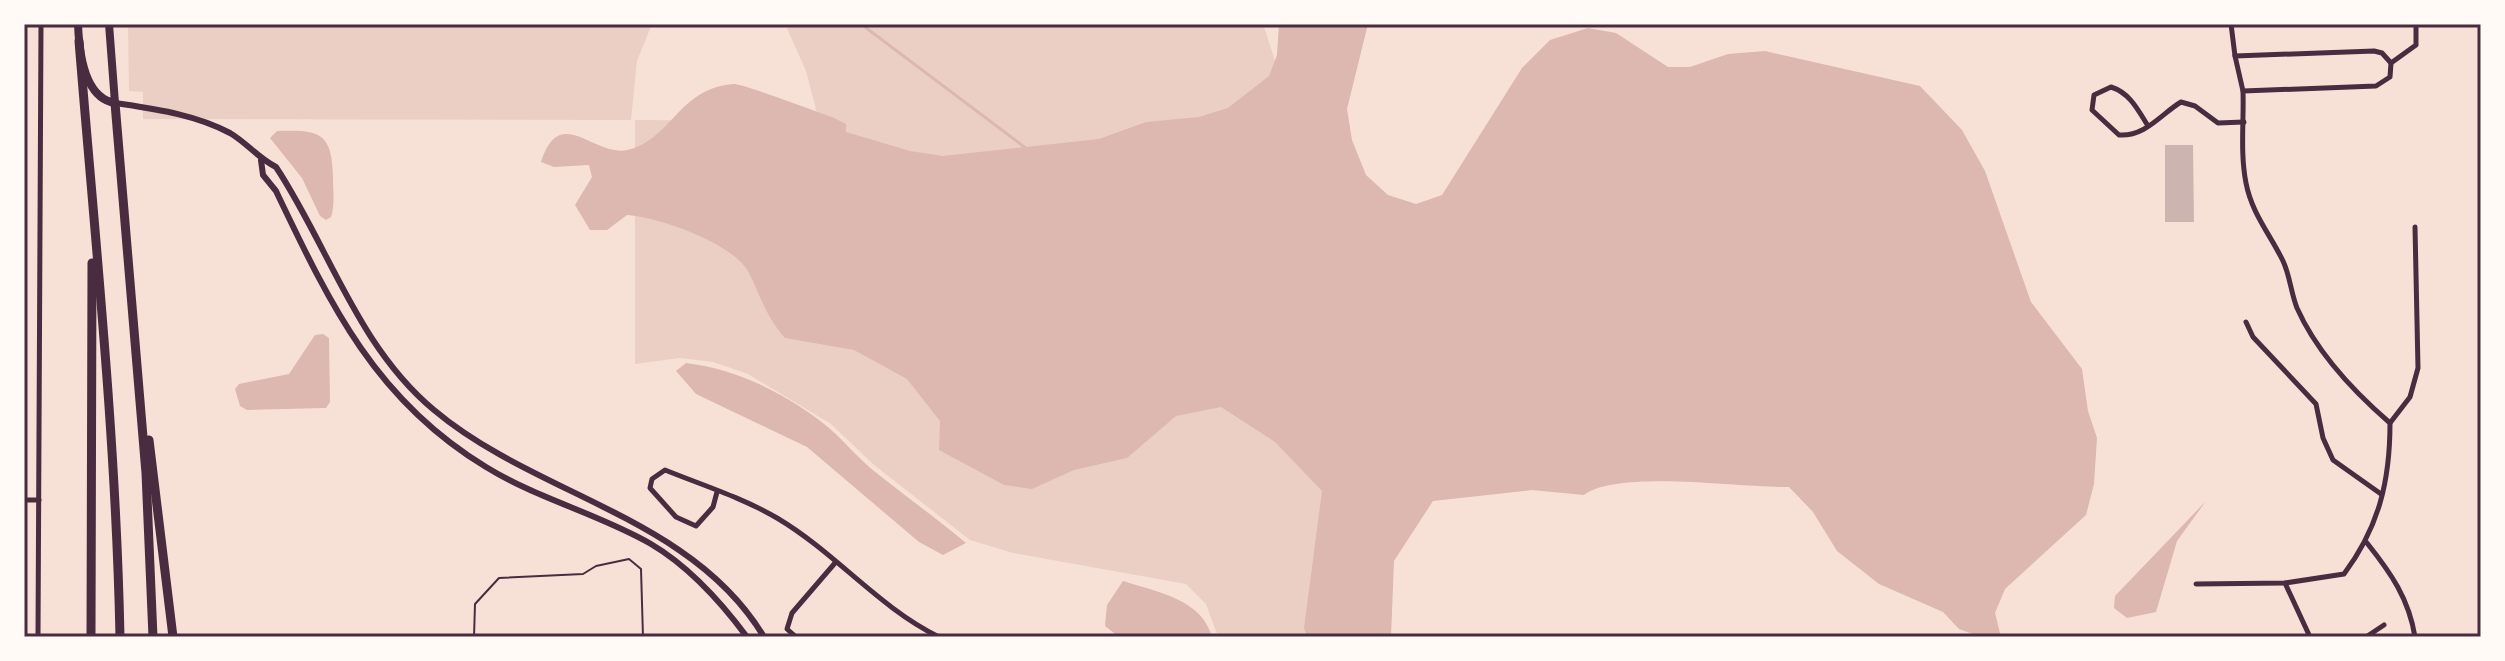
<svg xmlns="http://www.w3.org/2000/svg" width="2505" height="661" viewBox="0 0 2505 661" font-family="Arial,sans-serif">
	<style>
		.green { fill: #ebcfc5 }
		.water { fill: #dcb8b0 }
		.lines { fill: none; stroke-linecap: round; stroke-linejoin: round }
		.stream { stroke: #dcb8b0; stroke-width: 3 }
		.building { fill: #ccb4b1 }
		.service { stroke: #4a2c40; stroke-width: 2 }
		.minor { stroke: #4a2c40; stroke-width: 5 }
		.tertiary { stroke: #4a2c40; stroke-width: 6 }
		.trunk { stroke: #4a2c40; stroke-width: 8 }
		.motorway { stroke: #4a2c40; stroke-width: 9 }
		.neatline { fill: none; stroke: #4a2c40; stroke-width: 3 }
	</style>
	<rect width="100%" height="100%" fill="#f7e1d7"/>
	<g class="green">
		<path d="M128 24H652L637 61 631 120 143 119V92L129 91Z"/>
		<path d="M785 24H1263L1388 407 1387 637H1218L1206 604 1186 584 1013 553 970 540 874 465 831 424 748 374 713 362 680 358 635 364V120L819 121 806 71Z"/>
	</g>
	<g class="water">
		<path d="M1279 24H1368L1347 109 1352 140 1366 175 1388 195 1416 204 1442 195 1522 68 1550 40 1588 28 1616 33 1668 67H1690L1728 54 1765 51 1920 86 1962 130 1985 171 2031 302 2082 369 2088 411 2097 438 2094 484 2086 515 2005 589 1995 613 2001 637H1981L1959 629 1943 612 1879 584 1837 551 1813 512 1789 487C1742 488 1618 469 1584 495L1532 490 1433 501 1394 561 1391 637H1307L1304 628 1322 491 1275 442 1221 407 1176 416 1127 458 1074 470 1032 489 1004 485 939 450 940 421 907 379 854 350 785 338C766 317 761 297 749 273 734 243 658 217 627 215L607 230H590L575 205 592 177 589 165 554 167 541 162C560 103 593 157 627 150 672 140 678 88 734 84 741 83 817 112 832 117L846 124V132L910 151 943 156 1099 139 1146 122 1199 117 1228 108 1269 76 1277 55Z"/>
		<path d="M277 131C320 130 332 132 333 178 333 191 335 205 331 217L326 220 320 216 302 178 270 138Z"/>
		<path d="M323 334 329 338 330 402 326 408 247 410 240 406 235 389 239 384 289 374 315 335Z"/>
		<path d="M686 363C737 369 790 395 829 428 845 442 858 458 874 471 904 495 936 518 966 543L943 555 919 542 807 447 696 394 676 371Z"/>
		<path d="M2206 501 2177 541 2156 612 2127 618 2114 608 2115 596Z"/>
		<path d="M1123 581C1157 592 1202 599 1212 637H1119L1105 626 1107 605Z"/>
	</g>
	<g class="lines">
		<path class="stream" d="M861 24 1027 149"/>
	</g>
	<path class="building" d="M2165 145H2193L2194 222H2165Z"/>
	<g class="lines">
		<path class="service" d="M474 637 475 604 499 578 583 574 596 566 629 559 641 569 643 637"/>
		<g class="minor">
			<path d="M2235 56 2243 91"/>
			<path d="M2391 63 2416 45V24"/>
			<path d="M2148 126C2138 110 2130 93 2111 87L2094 95 2092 110 2119 135C2145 137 2161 114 2181 102L2195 106 2218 123 2244 122"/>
			<path d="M2246 322 2253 337 2316 404 2323 438 2333 460 2381 494"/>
			<path d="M2390 423 2410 397 2418 368 2415 227"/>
			<path d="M717 492 713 507 696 526 676 517 650 488 652 479 665 470C702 485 743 498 777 518 836 553 878 607 939 637"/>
			<path d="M24 500H39"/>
			<path d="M2367 543C2391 573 2409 599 2415 637"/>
			<path d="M2285 583 2310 637"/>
			<path d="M2196 584 2285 583 2344 574C2379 527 2390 481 2390 423 2353 391 2317 353 2297 308 2291 293 2290 276 2283 261 2270 234 2252 214 2246 183 2240 153 2244 121 2243 91L2376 86 2390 77 2391 63 2382 53 2374 51 2235 56 2231 24"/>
			<path d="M38 637 41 24"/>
			<path d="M796 637 787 629 792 613 835 563"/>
			<path d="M2366 637 2384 625"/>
		</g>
		<g class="tertiary">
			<path d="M115 103C154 109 194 114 230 133 247 143 258 158 276 167 329 247 357 346 434 410 536 496 692 516 764 637"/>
			<path d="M261 160 263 175 276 191C330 304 375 400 486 467 538 499 599 514 651 544 690 567 721 602 747 637"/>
		</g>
		<path class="trunk" d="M78 24C79 51 84 98 115 103L109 24"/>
		<g class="motorway">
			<path d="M79 41C95 239 116 438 120 637"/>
			<path d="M115 103 146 473 153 637"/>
			<path d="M149 440 173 637"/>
			<path d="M91 637 92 263"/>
		</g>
	</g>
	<rect width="2505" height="661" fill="none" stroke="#fffaf5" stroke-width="52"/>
	<rect x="26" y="26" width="2453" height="609" class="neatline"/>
</svg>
